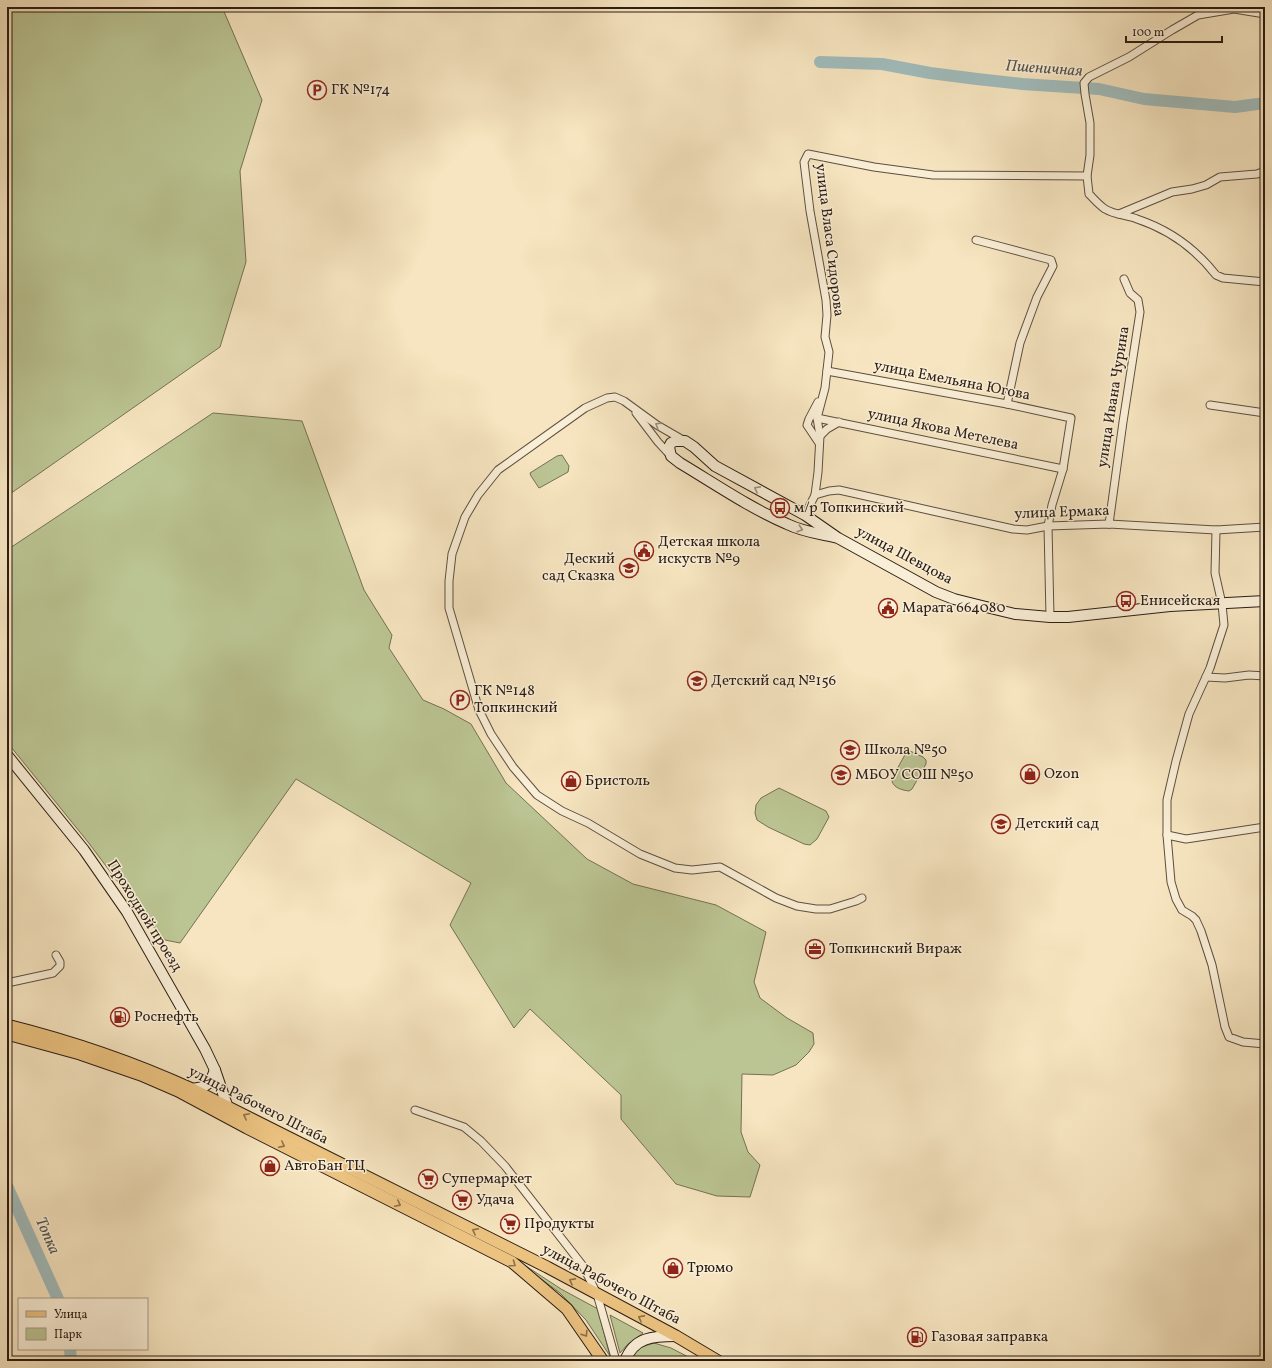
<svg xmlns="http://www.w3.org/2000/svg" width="1272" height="1368" viewBox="0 0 1272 1368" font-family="Vollkorn,serif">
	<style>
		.green { fill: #bbc593; stroke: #747154 }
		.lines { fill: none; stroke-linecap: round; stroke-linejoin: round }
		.river { stroke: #a1bcbc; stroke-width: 12 }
		.street-casing { stroke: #5e4f3f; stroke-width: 9 }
		.secondary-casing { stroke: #2c1d14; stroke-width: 12 }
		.primary-casing { stroke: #2c1d14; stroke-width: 13 }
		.street { stroke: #f9eed6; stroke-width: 7 }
		.secondary { stroke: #f9eed6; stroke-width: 10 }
		.primary { stroke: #ebc280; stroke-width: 11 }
		.oneway { stroke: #9d907f }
		.oneway2 { stroke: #8c704a }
		.labels { text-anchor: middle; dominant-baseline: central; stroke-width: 3; stroke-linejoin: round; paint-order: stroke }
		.poi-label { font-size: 15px; fill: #2c1d14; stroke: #f9eed6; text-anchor: start }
		.street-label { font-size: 15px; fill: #2c1d14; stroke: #f9eed6 }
		.water-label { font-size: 16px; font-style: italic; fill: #55554f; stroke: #f9eed6 }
	</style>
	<rect width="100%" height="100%" fill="#f6e5c0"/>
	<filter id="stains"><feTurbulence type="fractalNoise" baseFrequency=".005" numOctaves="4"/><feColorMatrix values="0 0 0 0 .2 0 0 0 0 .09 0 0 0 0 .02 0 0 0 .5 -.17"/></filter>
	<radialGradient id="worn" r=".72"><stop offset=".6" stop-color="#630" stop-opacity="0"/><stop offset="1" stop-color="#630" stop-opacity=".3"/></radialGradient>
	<g class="green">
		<path d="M7 7H222L262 100 240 171 246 262 220 347 7 496Z"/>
		<path d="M213 413 302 421 364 590 392 635 389 648 423 700 444 709 471 724 506 783 587 859 633 884 716 905 766 932 754 982 760 998 787 1018 813 1033 814 1044 809 1052 796 1065 773 1075 742 1074 741 1132 748 1152 760 1165 750 1197 717 1196 676 1184 621 1119V1095L530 1009 514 1028 450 925 471 883 296 779 180 943 165 940 139 910 88 842 7 742V550Z"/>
		<path d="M562 455 569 466 568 472 541 487 539 488 531 476 530 473 557 456Z"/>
		<path d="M910 751 923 757 926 760V764L912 789 909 791C901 790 891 787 892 778L906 753Z"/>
		<path d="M779 788 826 811 829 817 817 839 810 845 804 844 768 827 757 820 755 813 756 805 761 798Z"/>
		<path d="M244 1118 491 1243 561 1289 598 1309 610 1356 586 1320 560 1293 514 1259Z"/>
		<path d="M610 1315 643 1333 628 1344 620 1353Z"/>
		<path d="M654 1343 671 1348 696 1361H628L639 1348Z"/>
	</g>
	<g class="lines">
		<g class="river">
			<path d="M820 62 882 64 930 73 977 79 1022 84 1099 89 1144 99 1235 107 1265 103"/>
			<path d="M7 1186 58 1299"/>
			<path d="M70 1349 71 1361"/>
		</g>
		<g class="street-casing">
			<g id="street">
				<path d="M1265 14 1234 9 1198 15 1172 30 1129 57 1089 77 1084 83 1085 94 1090 123V155L1087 176 1089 194C1094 199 1099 205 1105 209 1115 215 1127 215 1137 219 1170 230 1195 248 1216 275L1223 278 1265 282"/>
				<path d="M1119 214 1172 192 1192 189 1206 185 1220 177 1257 174 1265 171"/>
				<path d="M976 240 1051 260 1053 266 1037 297 1020 343 1007 404"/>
				<path d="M827 371 1007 404 1071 418 1063 469 1052 505 1048 526 1050 617"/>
				<path d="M818 402 809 419 807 425 819 443"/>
				<path d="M1210 405 1265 413"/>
				<path d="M636 413 658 442 670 455"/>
				<path d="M817 418 1063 469"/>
				<path d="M820 436 827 429 839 422"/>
				<path d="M683 440 657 425 624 401 615 397 607 398 585 408 498 470 478 495 465 517 452 554 449 581V608L479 710 491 734 513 767 537 795 562 811 588 823 640 854 675 868 692 870 720 867 776 898 797 906 816 909H830L856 901 862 898"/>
				<path d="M815 495 818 472 820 436 817 418 825 388 829 352 825 337 827 315 826 300 810 211 804 162 808 154 874 167 933 175 1087 176"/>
				<path d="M805 515 815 495 829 491 839 490 1013 529 1027 530 1048 526 1109 524 1216 530 1265 527"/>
				<path d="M1109 524 1123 422 1140 312 1138 300 1130 293 1124 279"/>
				<path d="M1216 530 1215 573 1222 604 1224 625 1210 668 1189 714 1176 761 1167 800V835L1171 882 1176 899 1182 910 1192 916 1196 920 1201 931 1212 965 1225 1027 1229 1037 1243 1042 1265 1044"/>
				<path d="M1206 677 1225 678 1249 675 1265 676"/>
				<path d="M1167 835 1186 839 1265 827"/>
				<path d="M7 983 53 973 60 966V962L56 955"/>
				<path d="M415 1110 464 1127 481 1141 505 1166 583 1266 597 1294 616 1361"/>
			</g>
		</g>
		<g class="secondary-casing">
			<g id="secondary">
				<path d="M838 538C821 534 803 532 787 524 750 508 715 484 680 463L671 456 669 447 671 443 675 441H685L694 447 715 466 805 515 838 538 936 592 954 599 982 606 1015 614 1050 617H1068L1170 606 1265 601"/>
				<path d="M7 755 84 850 127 912 205 1049 215 1070 229 1111"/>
				<path d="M192 1089C208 1087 210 1084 215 1070"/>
				<path d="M625 1361C634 1337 653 1336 676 1336"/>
			</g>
		</g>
		<g class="primary-casing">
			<g id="primary">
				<path d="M7 1025C71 1041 133 1062 192 1089L547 1267 676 1336 718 1361"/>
				<path d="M7 1034 80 1054 141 1075 178 1091 247 1128 512 1262 567 1309 603 1361"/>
			</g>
		</g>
		<use href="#street" class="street"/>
		<use href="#secondary" class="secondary"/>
		<use href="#primary" class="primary"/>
	</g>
	<defs><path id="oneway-chevron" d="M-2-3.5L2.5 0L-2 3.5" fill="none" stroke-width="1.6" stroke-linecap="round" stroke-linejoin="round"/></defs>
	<g class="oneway">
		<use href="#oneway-chevron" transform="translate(658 425) rotate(-148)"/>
		<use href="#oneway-chevron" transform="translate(757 489) rotate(-152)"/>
		<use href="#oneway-chevron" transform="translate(800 529) rotate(18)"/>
	</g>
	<g class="oneway2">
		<use href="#oneway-chevron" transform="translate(246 1116) rotate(-153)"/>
		<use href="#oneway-chevron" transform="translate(282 1145) rotate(27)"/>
		<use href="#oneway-chevron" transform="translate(398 1204) rotate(27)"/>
		<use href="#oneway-chevron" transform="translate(475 1231) rotate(-153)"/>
		<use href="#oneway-chevron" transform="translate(513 1264) rotate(35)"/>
		<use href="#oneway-chevron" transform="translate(572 1281) rotate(-152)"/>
		<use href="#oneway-chevron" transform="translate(641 1318) rotate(-152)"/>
		<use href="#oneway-chevron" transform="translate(585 1334) rotate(57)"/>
	</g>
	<defs>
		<g id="parking-ring" transform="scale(1)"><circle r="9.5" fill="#f9eed6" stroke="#8f2418" stroke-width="1.5"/><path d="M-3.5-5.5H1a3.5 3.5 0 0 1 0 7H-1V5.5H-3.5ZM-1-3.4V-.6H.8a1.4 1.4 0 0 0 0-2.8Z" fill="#8f2418"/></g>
		<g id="bus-ring" transform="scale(1)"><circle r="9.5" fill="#f9eed6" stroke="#8f2418" stroke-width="1.5"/><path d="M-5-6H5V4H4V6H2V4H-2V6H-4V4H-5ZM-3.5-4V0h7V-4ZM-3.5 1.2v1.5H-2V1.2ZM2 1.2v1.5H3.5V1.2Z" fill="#8f2418"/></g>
		<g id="civic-ring" transform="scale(1)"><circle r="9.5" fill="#f9eed6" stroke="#8f2418" stroke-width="1.5"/><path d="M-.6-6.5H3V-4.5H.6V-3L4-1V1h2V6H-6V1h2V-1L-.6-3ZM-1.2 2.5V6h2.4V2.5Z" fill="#8f2418"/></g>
		<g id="school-ring" transform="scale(1)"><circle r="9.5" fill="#f9eed6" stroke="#8f2418" stroke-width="1.5"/><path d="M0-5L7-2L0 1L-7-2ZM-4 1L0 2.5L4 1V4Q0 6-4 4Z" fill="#8f2418"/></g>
		<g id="shop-ring" transform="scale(1)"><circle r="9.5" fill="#f9eed6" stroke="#8f2418" stroke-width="1.5"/><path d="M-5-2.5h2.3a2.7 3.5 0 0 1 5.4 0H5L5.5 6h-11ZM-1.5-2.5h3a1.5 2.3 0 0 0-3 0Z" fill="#8f2418"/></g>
		<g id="office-ring" transform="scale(1)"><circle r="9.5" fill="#f9eed6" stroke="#8f2418" stroke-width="1.5"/><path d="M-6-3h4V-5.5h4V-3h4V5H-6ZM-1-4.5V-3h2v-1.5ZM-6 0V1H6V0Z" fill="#8f2418"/></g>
		<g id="fuel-ring" transform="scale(1)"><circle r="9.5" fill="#f9eed6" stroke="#8f2418" stroke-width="1.5"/><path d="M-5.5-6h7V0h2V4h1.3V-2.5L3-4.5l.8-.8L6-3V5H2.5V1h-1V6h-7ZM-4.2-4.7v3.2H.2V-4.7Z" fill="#8f2418"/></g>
		<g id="supermarket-ring" transform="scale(1)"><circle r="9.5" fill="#f9eed6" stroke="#8f2418" stroke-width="1.5"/><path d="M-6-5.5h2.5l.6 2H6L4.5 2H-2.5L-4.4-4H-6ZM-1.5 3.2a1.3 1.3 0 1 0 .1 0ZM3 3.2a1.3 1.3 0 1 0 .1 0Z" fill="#8f2418"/></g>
	</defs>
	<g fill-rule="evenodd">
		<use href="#parking-ring" x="317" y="90"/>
		<use href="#bus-ring" x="780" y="508"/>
		<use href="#civic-ring" x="644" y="551"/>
		<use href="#school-ring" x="629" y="568"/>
		<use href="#bus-ring" x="1126" y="601"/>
		<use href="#civic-ring" x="888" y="608"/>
		<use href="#school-ring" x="697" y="681"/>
		<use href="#parking-ring" x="460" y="700"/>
		<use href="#school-ring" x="850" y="750"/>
		<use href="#shop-ring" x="1030" y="774"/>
		<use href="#school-ring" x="841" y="775"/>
		<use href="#shop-ring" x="571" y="781"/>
		<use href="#school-ring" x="1001" y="824"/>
		<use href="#office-ring" x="815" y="949"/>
		<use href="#fuel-ring" x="120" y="1017"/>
		<use href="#shop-ring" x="270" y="1166"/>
		<use href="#supermarket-ring" x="428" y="1179"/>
		<use href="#supermarket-ring" x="462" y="1200"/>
		<use href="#supermarket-ring" x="510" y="1224"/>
		<use href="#shop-ring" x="673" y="1268"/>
		<use href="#fuel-ring" x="917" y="1337"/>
	</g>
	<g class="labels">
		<g class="poi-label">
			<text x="331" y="90">ГК №174</text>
			<text x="794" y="508">м/р Топкинский</text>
			<text x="658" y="542">Детская школа<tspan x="658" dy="17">искуств №9</tspan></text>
			<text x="615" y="559" text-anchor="end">Деский<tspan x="615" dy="17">сад Сказка</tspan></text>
			<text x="1140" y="601">Енисейская</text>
			<text x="902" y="608">Марата 664080</text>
			<text x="711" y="681">Детский сад №156</text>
			<text x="474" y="691">ГК №148<tspan x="474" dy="17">Топкинский</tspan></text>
			<text x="864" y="750">Школа №50</text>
			<text x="1044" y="774">Ozon</text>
			<text x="855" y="775">МБОУ СОШ №50</text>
			<text x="585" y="781">Бристоль</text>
			<text x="1015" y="824">Детский сад</text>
			<text x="829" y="949">Топкинский Вираж</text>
			<text x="134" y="1017">Роснефть</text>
			<text x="284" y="1166">АвтоБан ТЦ</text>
			<text x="442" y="1179">Супермаркет</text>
			<text x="476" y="1200">Удача</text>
			<text x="524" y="1224">Продукты</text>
			<text x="687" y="1268">Трюмо</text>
			<text x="931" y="1337">Газовая заправка</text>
		</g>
		<g class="street-label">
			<text transform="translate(829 240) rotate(83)">улица Власа Сидорова</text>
			<text transform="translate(952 381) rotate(11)">улица Емельяна Югова</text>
			<text transform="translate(1114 397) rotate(-81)">улица Ивана Чурина</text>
			<text transform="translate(943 430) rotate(12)">улица Якова Метелева</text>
			<text transform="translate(1062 513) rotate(-2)">улица Ермака</text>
			<text transform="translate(904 556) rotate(28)">улица Шевцова</text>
			<text transform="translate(144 916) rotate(58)">Проходной проезд</text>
			<text transform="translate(258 1106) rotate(27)">улица Рабочего Штаба</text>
			<text transform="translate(611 1285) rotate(28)">улица Рабочего Штаба</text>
		</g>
		<g class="water-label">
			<text transform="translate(1044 69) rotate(4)">Пшеничная</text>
			<text transform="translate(47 1236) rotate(66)">Топка</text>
		</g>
	</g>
	<rect width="1272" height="1368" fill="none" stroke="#f6e5c0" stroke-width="24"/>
	<rect x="8" y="8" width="1256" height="1352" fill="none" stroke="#2c1d14" stroke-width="2"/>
	<rect x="12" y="12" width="1248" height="1344" fill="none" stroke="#2c1d14"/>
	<rect x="18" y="1298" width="130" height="52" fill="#f9eed6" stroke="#a79a88"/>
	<rect x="26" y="1311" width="20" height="6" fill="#ebc280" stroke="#a79a88"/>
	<text x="54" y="1318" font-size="12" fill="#2c1d14">Улица</text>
	<rect x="26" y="1328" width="20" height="12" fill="#bbc593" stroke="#a79a88"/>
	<text x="54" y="1338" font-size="12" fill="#2c1d14">Парк</text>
	<path d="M1126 36v6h96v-6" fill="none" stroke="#2c1d14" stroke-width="2"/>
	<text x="1132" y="36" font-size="12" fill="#2c1d14" stroke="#f9eed6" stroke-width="3" paint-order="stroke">100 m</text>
	<rect width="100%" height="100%" filter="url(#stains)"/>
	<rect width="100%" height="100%" fill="url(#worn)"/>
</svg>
